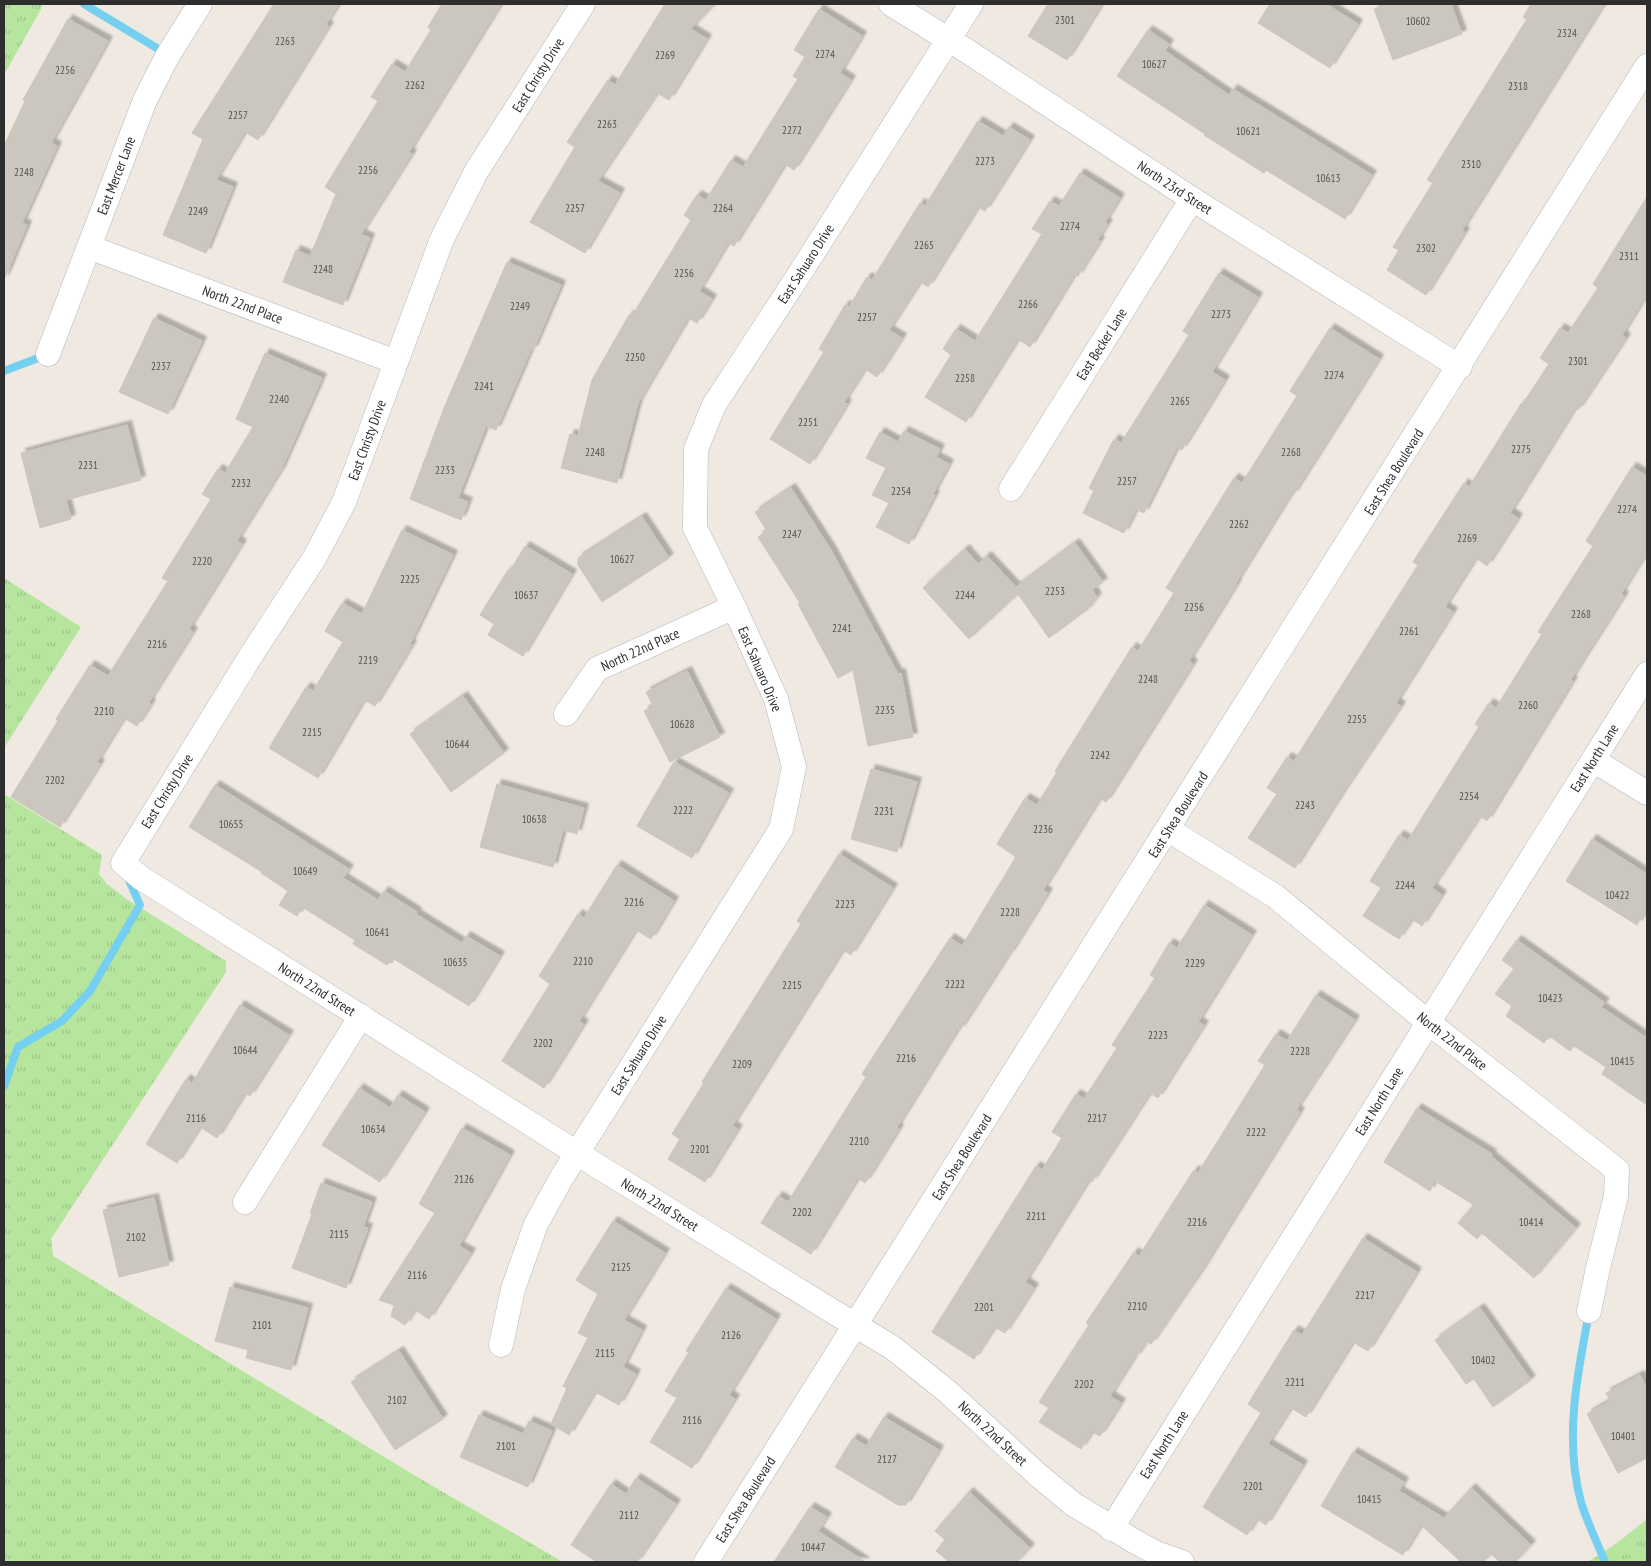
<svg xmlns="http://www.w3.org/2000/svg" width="1651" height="1566" viewBox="0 0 1651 1566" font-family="'PT Sans Narrow',sans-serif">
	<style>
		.grass { fill: url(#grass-tufts) }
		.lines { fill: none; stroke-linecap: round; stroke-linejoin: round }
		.stream { stroke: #75cff0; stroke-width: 8 }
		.building { fill: #cbc7bf; stroke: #cbc5ba; filter: url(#shadow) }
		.street-casing { stroke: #b4b7c1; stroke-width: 25 }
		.street { stroke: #fff; stroke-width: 24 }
		.labels { text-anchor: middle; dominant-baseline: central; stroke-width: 5; stroke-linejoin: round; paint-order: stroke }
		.number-label { font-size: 11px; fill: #555452 }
		.street-label { font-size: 14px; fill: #2e2e2e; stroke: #fff }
	</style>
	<defs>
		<pattern id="grass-tufts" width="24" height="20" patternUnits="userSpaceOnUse" patternTransform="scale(1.25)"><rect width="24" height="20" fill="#b6e59e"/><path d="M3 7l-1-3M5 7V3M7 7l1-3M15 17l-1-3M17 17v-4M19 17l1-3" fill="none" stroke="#9dc588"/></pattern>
		<filter id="shadow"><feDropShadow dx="4.5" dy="-4.5" stdDeviation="1" flood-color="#0004"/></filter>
	</defs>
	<rect width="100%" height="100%" fill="#efe9e1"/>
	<g class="grass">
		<path d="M4 4H42L41 9 4 75Z"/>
		<path d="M4 578 81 627 4 748Z"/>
		<path d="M4 794 102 855 99 874 107 884 128 900 226 961V972L51 1239 53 1256 419 1478 563 1562H4Z"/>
		<path d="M1647 1519V1562H1588L1617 1543Z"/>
	</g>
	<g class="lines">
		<g class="stream">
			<path d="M84 4 165 53"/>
			<path d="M4 371 46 355"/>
			<path d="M4 1086 18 1047 62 1021 90 991 140 905 128 878"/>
			<path d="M1589 1313C1577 1375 1564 1440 1581 1502 1587 1522 1597 1542 1605 1562"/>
		</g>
	</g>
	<g class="building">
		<path d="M274 4H339L326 24 329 26 258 140 245 132 216 180 233 187 206 253 163 235 203 139 192 133Z"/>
		<path d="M442 4H501L409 152 412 154 361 234 370 238 343 305 283 282 296 250 310 256 336 194 325 187 378 101 371 97 392 64 405 72 431 30 428 27Z"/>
		<path d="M665 4H715L691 29 707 39 669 100 657 93 598 181 620 193 585 253 530 222 575 147 567 142 608 80 615 85Z"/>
		<path d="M1048 4H1102L1067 60 1028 36Z"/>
		<path d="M1270 4H1326L1358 24 1330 68 1258 23Z"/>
		<path d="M1386 4H1451L1462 34 1393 60 1374 9Z"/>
		<path d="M1531 4H1604L1462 230 1465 232 1426 295 1387 270 1399 250 1393 247 1433 183 1427 180 1527 19 1523 17Z"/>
		<path d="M819 9 862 36 840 73 851 80 794 170 785 164 734 246 728 243 699 291 712 299 697 323 688 318 638 403 617 483 561 468 570 434 578 436 592 380 629 315 632 316 691 220 684 215 697 195 706 200 731 160 743 167 798 79 793 76 805 57 794 50Z"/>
		<path d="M68 19 108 41 51 143 57 146 22 223 27 225 4 280V146L25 101 23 100Z"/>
		<path d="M1148 30 1169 44 1165 51 1229 95 1233 89 1372 175 1345 219 1266 170 1264 173 1204 135 1205 134 1117 76Z"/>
		<path d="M978 121 1003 136 1009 127 1030 140 985 211 978 207 928 287 920 282 889 330 902 338 877 377 865 369 844 402 847 404 810 464 770 439 824 352 819 349 845 305 849 307 867 277 872 280 920 203 925 206Z"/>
		<path d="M1080 173 1120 198 1105 222 1108 224 1098 239 1100 241 1078 276 1075 274 1030 347 1018 339 966 422 925 397 951 355 943 349 956 329 975 341 1042 234 1032 229 1050 201 1059 206Z"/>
		<path d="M1647 197V294L1622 335 1626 338 1578 410 1575 408 1510 513 1518 518 1487 566 1476 558 1445 607 1453 612 1396 703 1401 706 1341 795 1295 868 1248 838 1277 794 1267 788 1287 757 1294 761 1418 565 1413 562 1464 483 1469 487 1521 404 1522 405 1549 364 1540 358 1560 328 1568 333 1598 288 1593 284Z"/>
		<path d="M507 262 561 285 533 350 531 349 496 430 486 426 458 498 468 502 461 520 410 499 444 408Z"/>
		<path d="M1219 273 1258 297 1212 372 1225 380 1182 450 1177 447 1144 513 1136 509 1124 533 1083 513 1094 491 1089 488 1114 439 1121 443 1189 335 1183 331Z"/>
		<path d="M154 318 202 341 168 414 119 392Z"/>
		<path d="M1330 328 1379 359 1293 495 1291 494 1236 583 1237 584 1189 661 1193 664 1154 726 1106 802 1100 798 1043 890 1048 893 1010 954H1009L960 1030 958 1029 897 1127 899 1129 865 1183 858 1178 811 1254 761 1223 778 1196 788 1202 866 1077 862 1074 950 938 962 946 1016 857 997 844 1025 798 1037 805 1057 772 1055 771 1132 647 1138 651 1174 593 1166 588 1234 478 1242 483 1297 396 1290 391Z"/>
		<path d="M265 353 322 378 281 470 237 541 242 544 189 629 193 632 149 702 151 704 137 726 124 718 97 762 100 764 60 827 11 797 58 721 56 719 90 665 108 676 168 581 162 578 211 499 202 494 218 469 225 473 253 427 236 419Z"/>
		<path d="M127 425 141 480 66 500 71 519 40 528 21 453Z"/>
		<path d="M904 431 940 449 936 457 949 464 933 494 935 495 909 544 876 527 889 503 872 495 886 468 866 458 880 432 898 442Z"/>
		<path d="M1632 467 1647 476V552L1621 594 1624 596 1571 679 1573 681 1487 821 1480 816 1432 888 1442 895 1422 926 1412 919 1399 939 1363 916 1381 888 1370 881 1399 835 1408 840 1479 727 1475 724 1489 703 1496 708 1542 634 1538 632 1593 546 1586 541Z"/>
		<path d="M791 488 831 550 898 674 901 673 913 737 868 746 853 670 838 678 798 604 800 603 758 537 767 531 755 512Z"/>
		<path d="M642 517 669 558 602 602 578 565V558Z"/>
		<path d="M402 530 453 555 410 644 412 645 375 706 364 700 318 778 269 748 306 687 313 691 343 642 325 631 342 603 362 614Z"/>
		<path d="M1075 543 1103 582 1092 590 1097 597 1087 610 1049 638 1018 594 969 639 923 588 965 549 978 564 987 556 1016 587Z"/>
		<path d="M525 546 572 574 523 656 488 635 494 624 480 615 508 570 510 571Z"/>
		<path d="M687 671 720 737 670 762 644 711 653 706 646 692Z"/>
		<path d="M463 696 504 753 451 792 410 734Z"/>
		<path d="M674 762 729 793 692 858 637 826Z"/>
		<path d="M871 769 917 782 897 852 851 839Z"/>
		<path d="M497 784 584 808 577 834 563 830 553 867 480 847Z"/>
		<path d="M215 785 349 869 343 878 378 900 384 891 417 912 416 914 462 943 466 936 500 956 469 1006 394 959 392 963 389 962 387 965 353 944 355 940 302 907 297 916 279 905 288 891 261 873 262 872 189 827Z"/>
		<path d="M1592 839 1647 874V908L1637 925 1566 881Z"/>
		<path d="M839 854 893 888 851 955 843 950 732 1126 738 1129 705 1182 668 1159 680 1139 672 1134 704 1083 702 1082 801 924 797 921Z"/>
		<path d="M617 865 674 901 651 939 636 930 579 1021 584 1024 544 1088 502 1061 550 984 539 976 578 914 584 918Z"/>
		<path d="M1204 905 1252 935 1198 1022 1204 1025 1158 1098 1150 1093 1092 1182 1089 1180 1025 1282 1034 1288 1005 1333 995 1327 974 1359 932 1332 1036 1166 1042 1170 1062 1138 1052 1132 1076 1094 1084 1099 1117 1048 1112 1045 1155 978 1150 975 1169 943 1177 948Z"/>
		<path d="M1517 940 1605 1003 1601 1007 1647 1038V1105L1602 1074 1606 1067 1574 1046 1570 1051 1549 1036 1544 1043 1506 1016 1512 1006 1495 994 1514 969 1502 960Z"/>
		<path d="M1316 995 1355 1020 1296 1110 1300 1112 1200 1273 1151 1344 1147 1341 1136 1357 1135 1356 1110 1396 1121 1403 1100 1436 1092 1432 1081 1449 1039 1422 1049 1408 1039 1402 1089 1325 1086 1323 1134 1252 1139 1256 1194 1170 1198 1173 1265 1065 1258 1061 1276 1034 1287 1041Z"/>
		<path d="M240 1005 289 1035 250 1096 245 1093 217 1138 200 1127 177 1163 146 1144 186 1079 192 1083Z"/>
		<path d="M359 1088 390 1108 398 1095 425 1112 380 1182 322 1145Z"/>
		<path d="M1417 1108 1492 1154 1491 1156 1576 1228 1534 1278 1482 1233 1477 1239 1458 1223 1474 1205 1435 1181 1430 1191 1384 1162Z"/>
		<path d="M462 1128 510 1155 459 1246 471 1253 429 1319 415 1310 405 1325 391 1316 394 1305 379 1300 435 1213 419 1204Z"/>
		<path d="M321 1183 372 1202 363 1227 368 1228 346 1288 292 1268 312 1214 310 1213Z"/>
		<path d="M154 1198 169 1265 119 1277 103 1210Z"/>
		<path d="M613 1221 665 1253 624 1320 642 1330 623 1367 636 1374 619 1405 595 1392 569 1435 551 1424 567 1388 563 1386 588 1338 578 1333 598 1294 576 1280Z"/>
		<path d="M1363 1238 1417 1272 1368 1351 1353 1342 1306 1417 1291 1408 1268 1444 1303 1465 1266 1525 1257 1519 1247 1535 1203 1507 1261 1413 1248 1404 1294 1330 1302 1335Z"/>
		<path d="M230 1287 308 1308 291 1370 246 1358 248 1350 215 1341Z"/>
		<path d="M726 1288 776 1319 729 1395 735 1399 692 1468 650 1442 677 1398 665 1391 689 1352 686 1351Z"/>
		<path d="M1480 1308 1531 1380 1493 1407 1474 1379 1466 1384 1435 1340Z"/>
		<path d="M399 1351 443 1419 395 1450 351 1382Z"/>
		<path d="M1640 1375 1647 1389V1458L1618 1473 1587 1414 1610 1401 1606 1393Z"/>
		<path d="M479 1415 523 1434 529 1421 552 1431 528 1487 460 1457Z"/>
		<path d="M884 1417 939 1450 906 1505H898L835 1467 853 1438 866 1446Z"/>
		<path d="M1353 1452 1404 1482 1399 1491 1444 1518 1471 1488 1531 1545 1515 1562H1500L1491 1554 1483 1562H1461L1421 1525 1403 1555 1321 1506Z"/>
		<path d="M636 1478 676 1504 637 1562H597L571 1545 611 1484 626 1494Z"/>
		<path d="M969 1492 1030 1548 1017 1562H949L936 1551 945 1540 935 1531Z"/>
		<path d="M810 1507 827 1517 818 1531 865 1562H774Z"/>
	</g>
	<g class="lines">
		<g class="street-casing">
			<g id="street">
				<path id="s1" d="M583 4 476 172 442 239 344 502 315 557 250 657 123 863 141 878 596 1165 832 1311 893 1348 948 1392 1038 1475 1073 1504 1134 1541 1156 1553 1182 1562"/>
				<path id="s2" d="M891 4 967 51 1192 199 1460 367"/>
				<path id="s3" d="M89 247 396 362"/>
				<path id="s4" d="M48 354 145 100 168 55 200 4"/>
				<path id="s5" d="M1011 489 1192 199"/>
				<path id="s6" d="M566 714 597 669 734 607"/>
				<path d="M1593 760 1647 793"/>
				<path id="s7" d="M1169 830 1275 896 1429 1023 1617 1170 1616 1196 1598 1268 1589 1311"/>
				<path d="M245 1202 361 1016"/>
				<path id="s8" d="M501 1345 513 1289 536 1224 562 1177 781 829 794 767 776 699 734 607 695 528 696 449 714 405 802 270 971 4"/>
				<path id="s9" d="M1111 1529 1647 674"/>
				<path id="s10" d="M706 1562C1020 1064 1336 567 1647 66"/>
			</g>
		</g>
		<use href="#street" class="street"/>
	</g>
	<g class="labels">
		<g class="number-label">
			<text x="1065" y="20">2301</text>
			<text x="1418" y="21">10602</text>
			<text x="1567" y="33">2324</text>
			<text x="285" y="41">2263</text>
			<text x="825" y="54">2274</text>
			<text x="665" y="55">2269</text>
			<text x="1154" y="64">10627</text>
			<text x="65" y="70">2256</text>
			<text x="415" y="85">2262</text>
			<text x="1518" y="86">2318</text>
			<text x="238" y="115">2257</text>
			<text x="607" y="124">2263</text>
			<text x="792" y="130">2272</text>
			<text x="1248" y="131">10621</text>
			<text x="985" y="161">2273</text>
			<text x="1471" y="164">2310</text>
			<text x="368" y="170">2256</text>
			<text x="24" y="172">2248</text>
			<text x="1328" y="178">10613</text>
			<text x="575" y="208">2257</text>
			<text x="723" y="208">2264</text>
			<text x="198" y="211">2249</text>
			<text x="1070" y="226">2274</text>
			<text x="924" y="245">2265</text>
			<text x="1426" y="248">2302</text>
			<text x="1629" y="256">2311</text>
			<text x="323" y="269">2248</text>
			<text x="684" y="273">2256</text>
			<text x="1028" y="304">2266</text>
			<text x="520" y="306">2249</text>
			<text x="1221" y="314">2273</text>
			<text x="867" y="317">2257</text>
			<text x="635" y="357">2250</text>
			<text x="1578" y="361">2301</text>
			<text x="161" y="366">2237</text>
			<text x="1334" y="375">2274</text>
			<text x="965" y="378">2258</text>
			<text x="484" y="386">2241</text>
			<text x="279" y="399">2240</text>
			<text x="1180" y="401">2265</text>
			<text x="808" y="422">2251</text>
			<text x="1521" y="449">2275</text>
			<text x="595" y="452">2248</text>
			<text x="1291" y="452">2268</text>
			<text x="88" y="465">2231</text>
			<text x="445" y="470">2233</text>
			<text x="1127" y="481">2257</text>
			<text x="241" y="483">2232</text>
			<text x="901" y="491">2254</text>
			<text x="1627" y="509">2274</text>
			<text x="1239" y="524">2262</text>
			<text x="792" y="534">2247</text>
			<text x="1467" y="538">2269</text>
			<text x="622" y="559">10627</text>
			<text x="202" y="561">2220</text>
			<text x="410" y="579">2225</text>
			<text x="1055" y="591">2253</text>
			<text x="526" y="595">10637</text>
			<text x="965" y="595">2244</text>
			<text x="1194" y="607">2256</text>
			<text x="1581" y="614">2268</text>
			<text x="842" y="628">2241</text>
			<text x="1409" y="631">2261</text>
			<text x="157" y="644">2216</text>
			<text x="368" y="660">2219</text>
			<text x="1148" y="679">2248</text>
			<text x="1528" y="705">2260</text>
			<text x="885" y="710">2235</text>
			<text x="104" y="711">2210</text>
			<text x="1357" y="719">2255</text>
			<text x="682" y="724">10628</text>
			<text x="312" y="732">2215</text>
			<text x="457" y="744">10644</text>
			<text x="1100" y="755">2242</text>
			<text x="55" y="780">2202</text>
			<text x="1469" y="796">2254</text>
			<text x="1305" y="805">2243</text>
			<text x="683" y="810">2222</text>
			<text x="884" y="811">2231</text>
			<text x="534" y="819">10638</text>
			<text x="231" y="824">10655</text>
			<text x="1043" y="829">2236</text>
			<text x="305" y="871">10649</text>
			<text x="1405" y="885">2244</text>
			<text x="1617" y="895">10422</text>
			<text x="634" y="902">2216</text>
			<text x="845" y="904">2223</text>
			<text x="1010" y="912">2228</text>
			<text x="377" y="932">10641</text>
			<text x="583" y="961">2210</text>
			<text x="455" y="962">10635</text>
			<text x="1195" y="963">2229</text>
			<text x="955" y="984">2222</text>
			<text x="792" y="985">2215</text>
			<text x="1550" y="998">10423</text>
			<text x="1158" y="1035">2223</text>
			<text x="543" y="1043">2202</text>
			<text x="245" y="1050">10644</text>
			<text x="1300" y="1051">2228</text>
			<text x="906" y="1058">2216</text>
			<text x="1622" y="1061">10415</text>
			<text x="742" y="1064">2209</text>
			<text x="196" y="1118">2116</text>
			<text x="1097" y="1118">2217</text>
			<text x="373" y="1129">10634</text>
			<text x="1256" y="1132">2222</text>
			<text x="859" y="1141">2210</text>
			<text x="700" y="1149">2201</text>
			<text x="464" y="1179">2126</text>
			<text x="802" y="1212">2202</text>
			<text x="1036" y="1216">2211</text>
			<text x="1197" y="1222">2216</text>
			<text x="1531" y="1222">10414</text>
			<text x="339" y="1234">2115</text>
			<text x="136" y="1237">2102</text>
			<text x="621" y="1267">2125</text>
			<text x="417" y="1275">2116</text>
			<text x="1365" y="1295">2217</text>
			<text x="1137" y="1306">2210</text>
			<text x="984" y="1307">2201</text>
			<text x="262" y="1325">2101</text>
			<text x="731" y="1335">2126</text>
			<text x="605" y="1353">2115</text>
			<text x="1483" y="1360">10402</text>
			<text x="1295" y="1382">2211</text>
			<text x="1084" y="1384">2202</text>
			<text x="397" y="1400">2102</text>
			<text x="692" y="1420">2116</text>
			<text x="1623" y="1436">10401</text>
			<text x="506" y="1446">2101</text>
			<text x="887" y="1459">2127</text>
			<text x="1253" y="1486">2201</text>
			<text x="1369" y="1499">10415</text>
			<text x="629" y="1515">2112</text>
			<text x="813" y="1547">10447</text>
		</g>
		<g class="street-label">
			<text transform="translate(538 75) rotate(-58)">East Christy Drive</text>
			<text stroke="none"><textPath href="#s4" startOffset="191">East Mercer Lane</textPath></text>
			<text stroke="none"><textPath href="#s2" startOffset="338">North 23rd Street</textPath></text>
			<text stroke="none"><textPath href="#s8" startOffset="1209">East Sahuaro Drive</textPath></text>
			<text stroke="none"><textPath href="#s3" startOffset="164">North 22nd Place</textPath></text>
			<text stroke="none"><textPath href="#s5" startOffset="171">East Becker Lane</textPath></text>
			<text transform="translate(367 440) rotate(-70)">East Christy Drive</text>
			<text stroke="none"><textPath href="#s10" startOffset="1289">East Shea Boulevard</textPath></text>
			<text stroke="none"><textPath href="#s6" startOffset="102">North 22nd Place</textPath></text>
			<text transform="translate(760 669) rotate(67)">East Sahuaro Drive</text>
			<text stroke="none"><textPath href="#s9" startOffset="910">East North Lane</textPath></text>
			<text transform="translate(167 791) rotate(-58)">East Christy Drive</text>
			<text stroke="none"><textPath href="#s10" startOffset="884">East Shea Boulevard</textPath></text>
			<text stroke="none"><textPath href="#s1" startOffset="1210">North 22nd Street</textPath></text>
			<text stroke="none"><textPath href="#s7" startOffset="354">North 22nd Place</textPath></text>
			<text stroke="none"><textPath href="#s8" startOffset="324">East Sahuaro Drive</textPath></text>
			<text stroke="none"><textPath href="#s9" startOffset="505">East North Lane</textPath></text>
			<text stroke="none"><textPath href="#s10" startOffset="479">East Shea Boulevard</textPath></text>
			<text stroke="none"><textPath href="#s1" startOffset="1615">North 22nd Street</textPath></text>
			<text stroke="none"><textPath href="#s1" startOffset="2020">North 22nd Street</textPath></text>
			<text stroke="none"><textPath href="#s9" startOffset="100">East North Lane</textPath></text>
			<text stroke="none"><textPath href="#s10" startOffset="74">East Shea Boulevard</textPath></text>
		</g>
	</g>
	<rect width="1651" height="1566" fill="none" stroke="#2e2e2e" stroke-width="10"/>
</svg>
